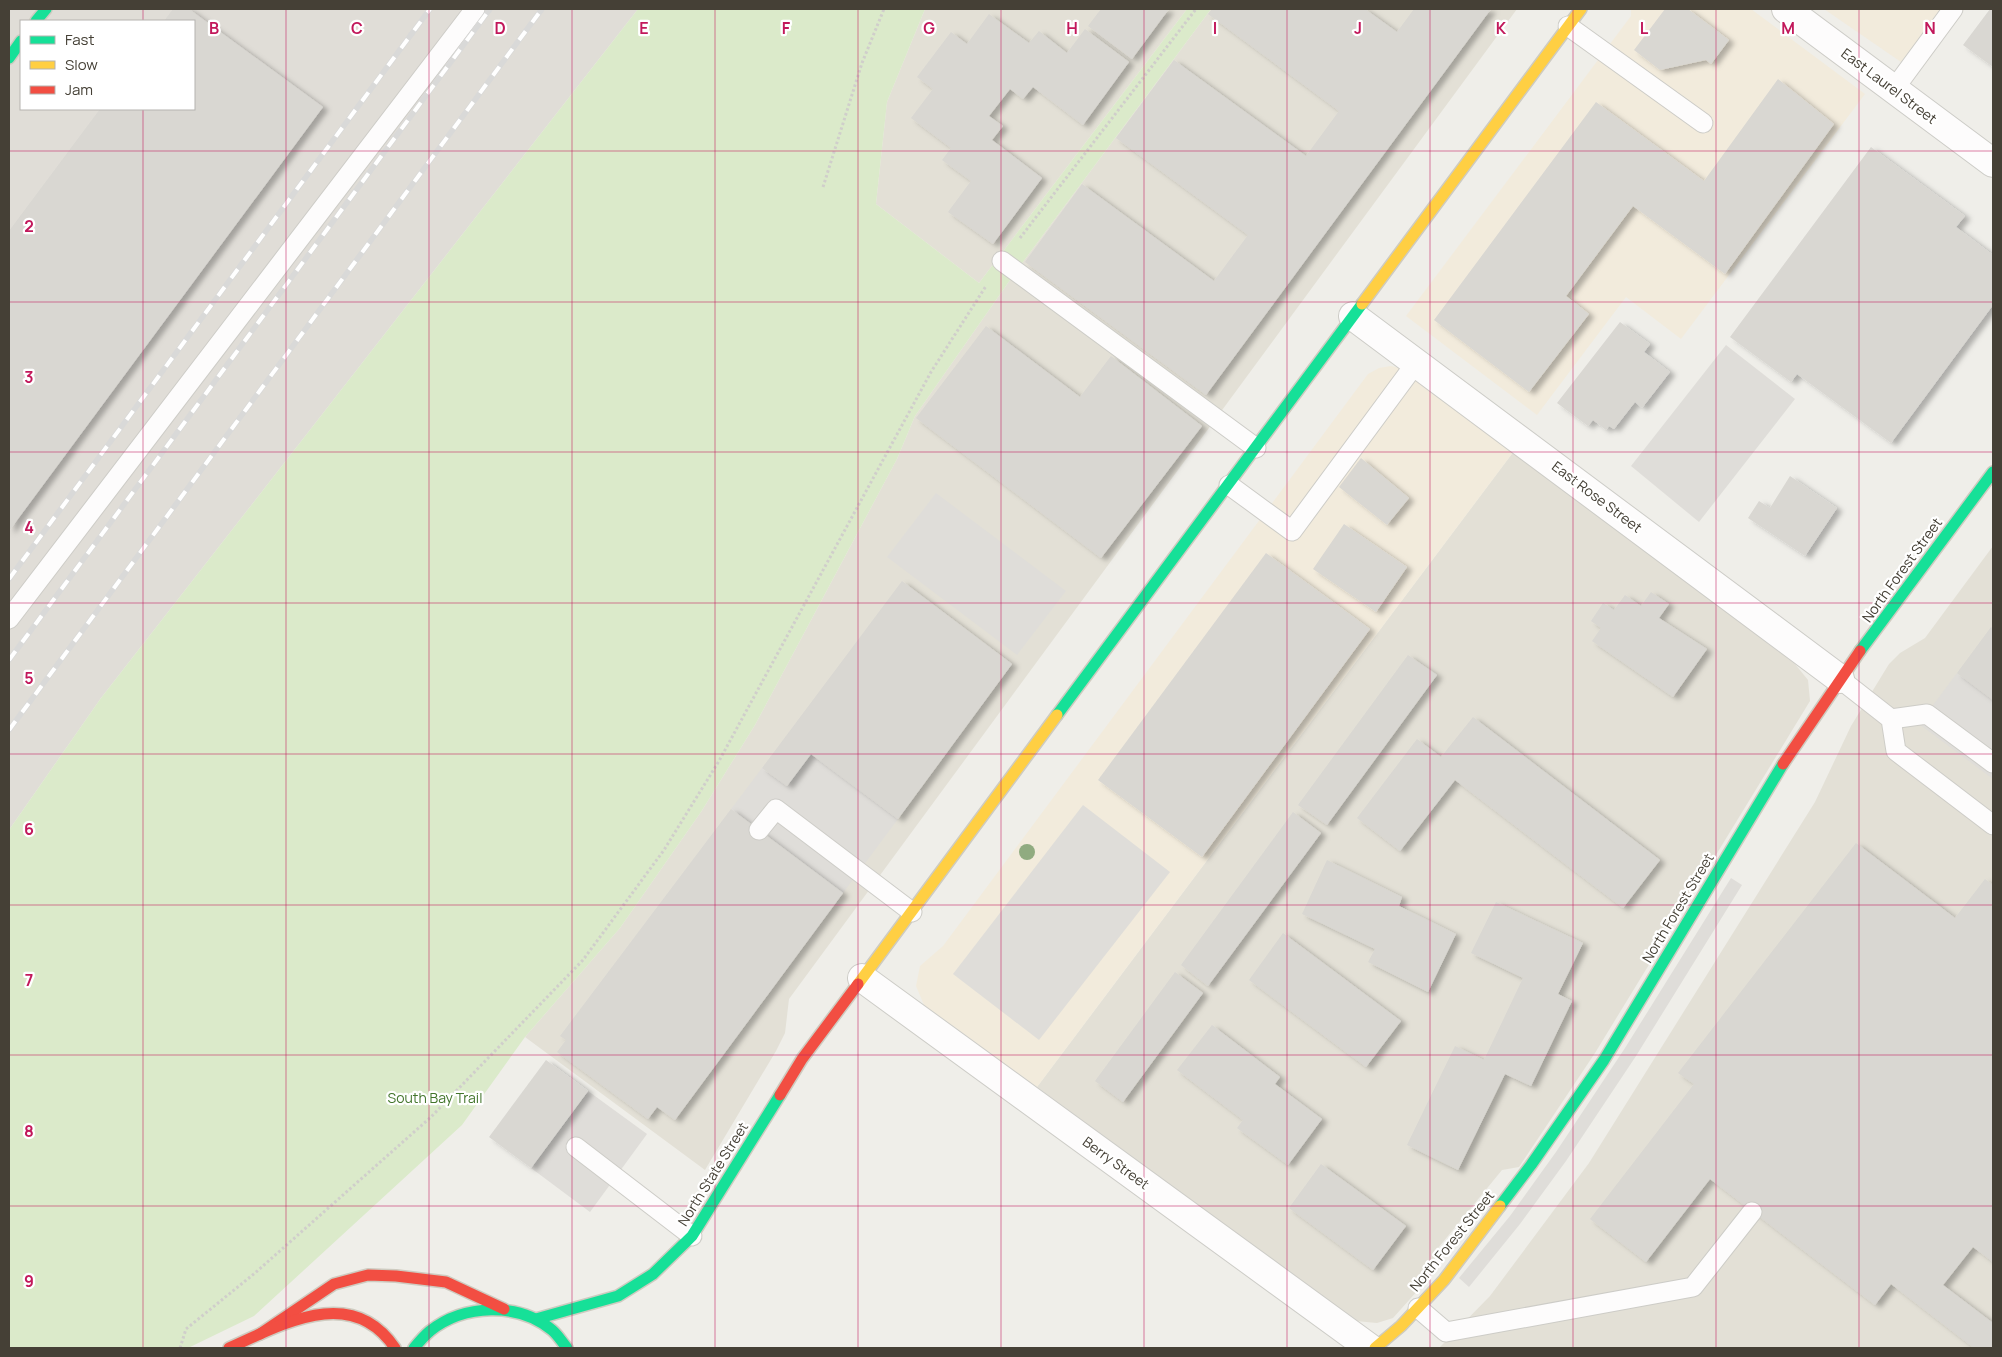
<svg xmlns="http://www.w3.org/2000/svg" width="2002" height="1357" viewBox="0 0 2002 1357" font-family="Manrope,sans-serif">
<style>
.residential{fill:#e3e0d6}
.commercial{fill:#f2ebdc}
.industrial{fill:#e0ddd7;fill-rule:evenodd}
.green{fill:#dbeaca}
.parking{fill:#dfddd9}
.building{fill:#d9d7d2;filter:url(#shadow)}
.lines{fill:none;stroke-linecap:round;stroke-linejoin:round}
.lane-casing{stroke:#cdccc7;stroke-width:21}
.street-casing{stroke:#cdccc7;stroke-width:30}
.fast-casing{stroke:#cecbc0;stroke-width:14}
.slow-casing{stroke:#cecbc0;stroke-width:14}
.jam-casing{stroke:#cecbc0;stroke-width:14}
.path{stroke:#d0cecb;stroke-width:3;stroke-dasharray:2.5 2.5;stroke-linecap:butt}
.lane{stroke:#fdfcfc;stroke-width:19}
.street{stroke:#fdfcfc;stroke-width:28}
.fast{stroke:#16e098;stroke-width:11}
.slow{stroke:#ffcf43;stroke-width:11}
.jam{stroke:#f24e42;stroke-width:11}
.rail-casing{stroke:#d9d9d8;stroke-width:5.5}
.rail{stroke:#fff;stroke-width:4;stroke-dasharray:11;stroke-linecap:butt}
.tree{fill:#90ab80}
.grid{fill:none;stroke:#c2185b;stroke-width:1;stroke-opacity:0.55}
.labels{text-anchor:middle;stroke-width:4.5;stroke-linejoin:round;paint-order:stroke}
.street-label{font-size:14px;fill:#454036;stroke:#fff}
.park-label{font-size:14px;fill:#42752b;stroke:#fff}
.grid-label{font-size:16px;text-anchor:middle;font-weight:bold;fill:#c2185b;stroke:#fff;stroke-width:4.5;stroke-linejoin:round;paint-order:stroke}
</style>
<defs>
<filter id="shadow"><feDropShadow dx="5.5" dy="3" stdDeviation="2.5" flood-color="#0004"/></filter>
</defs>
<rect width="100%" height="100%" fill="#efeee9"/>
<g class="residential">
<path d="M925,9h262l-208,274 -103,-79 11,-102z"/>
<path d="M1211,9h306l-728,990 -4,34 -9,18 -71,119 -180,-133 95,-109 81,-116 54,-87 142,-266 18,-43 102,-146z"/>
<path d="M1514,451l281,213 13,16 2,21 -215,352 -76,114 -17,3 -68,83 2,17 -43,48 -16,5 -21,-2 -319,-234z"/>
<path d="M1993,546v802h-554l51,-52 99,-133 226,-361 36,-76 38,-62 11,-11 25,-15z"/>
</g>
<g class="commercial">
<path d="M1631,9h120l114,85 -184,245 -55,-42 -89,118 -131,-99 225,-300z"/>
<path d="M1824,9h117l-40,53z"/>
<path d="M1391,366l14,3 109,82 -477,636 -113,-82 -8,-19 4,-20 23,-20 425,-572 11,-6z"/>
</g>
<path class="industrial" d="M9,9h629l-537,689 -92,132zM21,21h173v88h-173z"/>
<path class="green" d="M638,9h287l-38,93 -11,102 103,79 208,-274h24l-194,261 -102,146 -18,43 -142,266 -54,87 -81,116 -95,109 -63,88 -208,191 -66,32h-179v-518l92,-132z"/>
<g class="parking">
<path d="M1726,345l69,54 -96,123 -68,-56z"/>
<path d="M936,493l130,98 -49,64 -130,-98z"/>
<path d="M1957,673l36,27v79l-74,-55z"/>
<path d="M811,754l87,65 -55,74 -112,-84 31,-41 25,18z"/>
<path d="M1083,805l87,67 -131,168 -86,-66z"/>
<path d="M1731,878l11,7 -106,171 -70,105 -46,63 -51,63 -10,-9 51,-62 46,-64 69,-104z"/>
<path d="M588,1091l59,43 -57,78 -59,-44z"/>
</g>
<g class="building">
<path d="M173,9h16l134,98 -314,424v-300l91,-122h94v-88h-30z"/>
<path d="M1101,9h68l-37,50 -44,-33z"/>
<path d="M1212,9h153l32,23 17,-23h77l-285,386 -181,-133 57,-78 132,97 34,-46 -132,-97 58,-78 132,96 33,-45 -131,-97z"/>
<path d="M1665,9h23l41,31 -18,24 -5,-4 -46,10 -26,-20z"/>
<path d="M1990,9h3v58l-30,-22z"/>
<path d="M989,14l40,29 10,-12 28,22 18,-24 44,33 -46,63 -50,-38 -10,12 -13,-10 -21,27 14,10 -11,14 50,38 -49,66 -45,-32 23,-31 -29,-21 9,-12 -40,-30 22,-29 -16,-12 34,-45 16,12z"/>
<path d="M1778,79l56,45 -109,150 -92,-68 -67,90 23,18 -60,78 -95,-72 162,-218 108,79z"/>
<path d="M1871,147l94,69 -9,11 37,28v50l-102,138 -94,-69 -6,8 -61,-45z"/>
<path d="M1620,322l30,22 -6,8 26,20 -28,36 -7,-6 -21,27 -5,-3 -3,4 -13,-10 -5,6 -31,-23z"/>
<path d="M986,326l94,71 31,-41 91,70 -101,132 -185,-140z"/>
<path d="M1361,458l48,40 -22,27 -48,-38z"/>
<path d="M1790,476l47,32 -32,48 -57,-38 11,-17 11,7z"/>
<path d="M1344,524l63,43 -31,45 -63,-43z"/>
<path d="M1266,553l104,76 -168,228 -104,-77z"/>
<path d="M902,581l110,83 -114,155 -87,-65 -24,32 -25,-18z"/>
<path d="M1651,592l18,12 -10,14 48,31 -34,48 -81,-56 9,-13 -10,-7 12,-18 11,7 11,-15 16,11z"/>
<path d="M1991,627l2,2v71l-36,-27z"/>
<path d="M1408,655l29,20 -110,150 -29,-20z"/>
<path d="M1473,717l187,143 -37,48 -168,-128 -55,71 -43,-33 60,-79 24,18z"/>
<path d="M731,809l112,84 -168,227 -18,-13 -9,12 -91,-67 9,-12 -6,-4z"/>
<path d="M1293,812l28,21 -113,153 -27,-21z"/>
<path d="M1856,843l99,75 30,-39 8,6v377l-20,-15 -30,38 50,38v25h-19l-83,-64 -16,21 -165,-126 -64,83 -56,-43 104,-135 -16,-11z"/>
<path d="M1327,860l75,37 -3,9 57,28 -28,58 -60,-30 7,-13 -73,-35z"/>
<path d="M1496,902l87,41 -25,51 14,7 -41,85 -26,-12 -47,96 -51,-25 48,-99 29,14 39,-82 -52,-25z"/>
<path d="M1283,933l118,88 -35,46 -117,-87z"/>
<path d="M1175,972l28,21 -80,109 -28,-21z"/>
<path d="M1212,1025l68,52 -5,7 47,35 -34,46 -51,-37 6,-8 -66,-50z"/>
<path d="M546,1060l42,31 -57,77 -42,-31z"/>
<path d="M1321,1164l85,62 -33,44 -84,-62z"/>
</g>
<g class="lines">
<defs>
<g id="lane">
<path d="M1568,26l135,97"/>
<path d="M1894,89l59,-80"/>
<path d="M1002,261l254,187"/>
<path d="M1229,485l63,46 124,-168"/>
<path d="M9,619l466,-610"/>
<path d="M1840,679l51,40 5,32 97,74"/>
<path d="M1891,719l36,-5 66,49"/>
<path d="M759,830l17,-21 136,103"/>
<path d="M576,1147l116,89"/>
<path d="M1418,1308l28,24 247,-45 59,-75"/>
</g>
<g id="street">
<path d="M1786,9l207,154"/>
<path d="M1353,316l487,363"/>
<path d="M862,978l508,370"/>
</g>
<g id="fast">
<path d="M36,21l10,-12"/>
<path d="M9,58l12,-17"/>
<path d="M1860,651l133,-179"/>
<path d="M1057,715l305,-411"/>
<path d="M1500,1206l31,-41 73,-105 179,-296"/>
<path d="M536,1319l82,-23 35,-22 39,-38 88,-141"/>
<path d="M414,1348c5,-6 10,-12 16,-17 34,-27 88,-29 122,-1 6,5 10,12 15,18"/>
</g>
<g id="slow">
<path d="M1362,304l219,-295"/>
<path d="M858,984l199,-269"/>
<path d="M1375,1348l26,-22 43,-46 56,-74"/>
</g>
<g id="jam">
<path d="M1783,764l77,-113"/>
<path d="M780,1095l22,-36 56,-75"/>
<path d="M260,1334l74,-50 34,-9 28,1 50,6 58,27"/>
<path d="M229,1348c54,-24 123,-64 166,0"/>
</g>
</defs>
<use href="#lane" class="lane-casing"/>
<use href="#street" class="street-casing"/>
<use href="#fast" class="fast-casing"/>
<use href="#slow" class="slow-casing"/>
<use href="#jam" class="jam-casing"/>
<g class="path">
<path d="M823,187l39,-124 22,-54"/>
<path d="M1020,238l176,-229"/>
<path d="M180,1348l6,-19 69,-56 176,-156 152,-157 81,-110 55,-89 212,-389 55,-86"/>
</g>
<use href="#lane" class="lane"/>
<use href="#street" class="street"/>
<use href="#fast" class="fast"/>
<use href="#slow" class="slow"/>
<use href="#jam" class="jam"/>
<defs>
<g id="rail">
<path d="M9,579l421,-570"/>
<path d="M9,660l481,-651"/>
<path d="M9,730l533,-721"/>
</g>
</defs>
<use href="#rail" class="rail-casing"/>
<use href="#rail" class="rail"/>
</g>
<circle class="tree" cx="1027" cy="852" r="8"/>
<path class="grid" d="M143,9v12M286,9v1339M429,9v1339M572,9v1339M715,9v1339M858,9v1339M1001,9v1339M1144,9v1339M1287,9v1339M1430,9v1339M1573,9v1339M1716,9v1339M1859,9v1339M143,109v1239M9,151h1984M9,302h1984M9,452h1984M9,603h1984M9,754h1984M9,905h1984M9,1055h1984M9,1206h1984"/>
<g class="labels">
<g class="street-label">
<text transform="translate(1889 86) rotate(37)" y="5">East Laurel Street</text>
<text transform="translate(1597 497) rotate(37)" y="5">East Rose Street</text>
<text transform="translate(1902 570) rotate(-54)" y="5">North Forest Street</text>
<text transform="translate(1678 908) rotate(-59)" y="5">North Forest Street</text>
<text transform="translate(1116 1163) rotate(36)" y="5">Berry Street</text>
<text transform="translate(713 1174) rotate(-58)" y="5">North State Street</text>
<text transform="translate(1452 1241) rotate(-51)" y="5">North Forest Street</text>
</g>
<g class="park-label">
<text x="435" y="1103">South Bay Trail</text>
</g>
</g>
<g class="grid-label">
<text x="214" y="34">B</text>
<text x="357" y="34">C</text>
<text x="500" y="34">D</text>
<text x="644" y="34">E</text>
<text x="786" y="34">F</text>
<text x="929" y="34">G</text>
<text x="1072" y="34">H</text>
<text x="1215" y="34">I</text>
<text x="1358" y="34">J</text>
<text x="1501" y="34">K</text>
<text x="1644" y="34">L</text>
<text x="1788" y="34">M</text>
<text x="1930" y="34">N</text>
<text x="29" y="232">2</text>
<text x="29" y="383">3</text>
<text x="29" y="533">4</text>
<text x="29" y="684">5</text>
<text x="29" y="835">6</text>
<text x="29" y="986">7</text>
<text x="29" y="1137">8</text>
<text x="29" y="1287">9</text>
</g>
<rect width="2002" height="1357" fill="none" stroke="#454036" stroke-width="20"/>
<rect x="20" y="20" width="175" height="90" fill="#ffffff" stroke="#b5b3af"/>
<rect x="30" y="36" width="25" height="8" fill="#16e098" stroke="#b5b3af"/>
<text x="65" y="45" font-size="15" fill="#454036">Fast</text>
<rect x="30" y="61" width="25" height="8" fill="#ffcf43" stroke="#b5b3af"/>
<text x="65" y="70" font-size="15" fill="#454036">Slow</text>
<rect x="30" y="86" width="25" height="8" fill="#f24e42" stroke="#b5b3af"/>
<text x="65" y="95" font-size="15" fill="#454036">Jam</text>
</svg>
